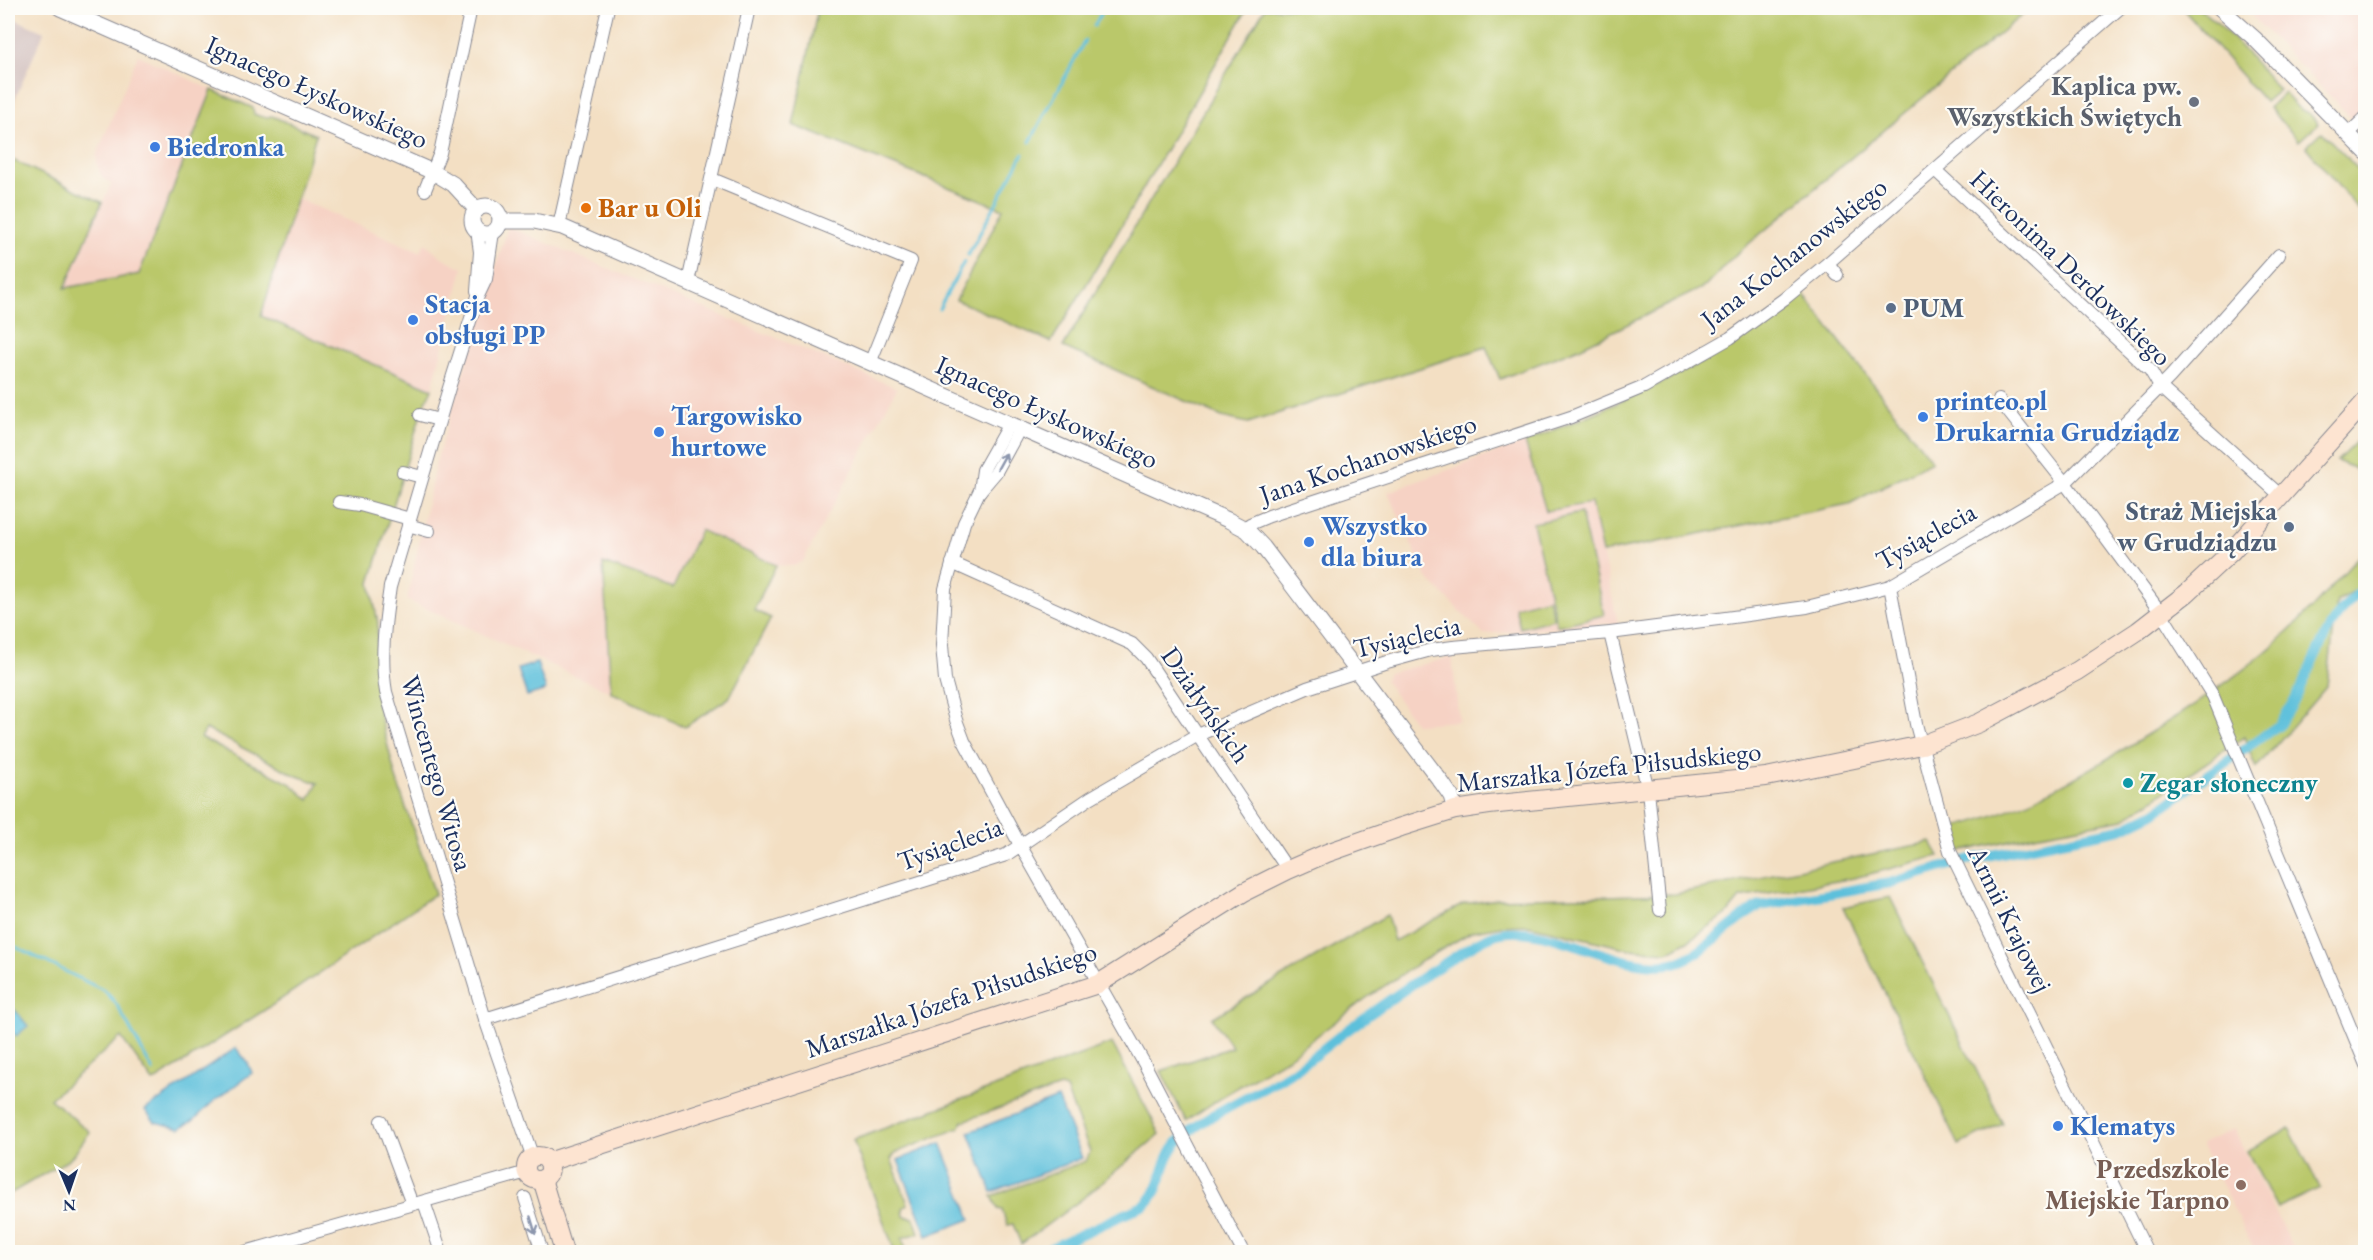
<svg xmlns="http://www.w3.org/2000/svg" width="2373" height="1260" viewBox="0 0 2373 1260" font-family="'EB Garamond',serif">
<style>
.built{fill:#f6d2c4}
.industrial{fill:#d1bfbe}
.green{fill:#bac86b;stroke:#6a7c64;stroke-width:1.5;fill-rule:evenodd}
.water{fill:#5dc0db;stroke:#3c789c;stroke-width:1.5}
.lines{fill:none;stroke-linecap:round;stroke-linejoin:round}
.stream{stroke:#5dc0db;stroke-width:3}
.canal{stroke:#5dc0db;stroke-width:10}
.minor-casing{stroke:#878790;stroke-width:14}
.tertiary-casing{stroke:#878790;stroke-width:17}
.secondary-casing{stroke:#878790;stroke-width:20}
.minor{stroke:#fff;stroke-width:12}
.tertiary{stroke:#fff;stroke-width:15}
.secondary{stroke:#fde4d1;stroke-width:18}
.oneway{stroke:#8d97ae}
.worship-dot{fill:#6b7280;stroke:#fdfcf7;stroke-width:2}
.shop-dot{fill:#3f7fe0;stroke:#fdfcf7;stroke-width:2}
.food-dot{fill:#e8710a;stroke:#fdfcf7;stroke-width:2}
.service-dot{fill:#5c6f8a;stroke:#fdfcf7;stroke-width:2}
.culture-dot{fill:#0f9aa8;stroke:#fdfcf7;stroke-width:2}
.education-dot{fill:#8d6e63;stroke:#fdfcf7;stroke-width:2}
.labels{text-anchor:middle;stroke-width:4.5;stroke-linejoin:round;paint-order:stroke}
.worship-label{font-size:27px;font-weight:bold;fill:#5b616d;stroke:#fdfcf7;text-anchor:end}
.street-label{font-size:27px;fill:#1b2f5e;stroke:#fdfcf7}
.shop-label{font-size:27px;font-weight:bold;fill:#366cbe;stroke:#fdfcf7;text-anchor:start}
.food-label{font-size:27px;font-weight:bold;fill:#c56008;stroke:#fdfcf7;text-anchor:start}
.service-label{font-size:27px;font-weight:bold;fill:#4e5e75;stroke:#fdfcf7;text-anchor:start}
.culture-label{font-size:27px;font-weight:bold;fill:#0d838f;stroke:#fdfcf7;text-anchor:start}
.education-label{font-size:27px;font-weight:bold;fill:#785e54;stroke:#fdfcf7;text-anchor:end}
</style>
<rect width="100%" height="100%" fill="#fdfcf7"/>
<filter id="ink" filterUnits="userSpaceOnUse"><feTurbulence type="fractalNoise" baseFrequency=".0167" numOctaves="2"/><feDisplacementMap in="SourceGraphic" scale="12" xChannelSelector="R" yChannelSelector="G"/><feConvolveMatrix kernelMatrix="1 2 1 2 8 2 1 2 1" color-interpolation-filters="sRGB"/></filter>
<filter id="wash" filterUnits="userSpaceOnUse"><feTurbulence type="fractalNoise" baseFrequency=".008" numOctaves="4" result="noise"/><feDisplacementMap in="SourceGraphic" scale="24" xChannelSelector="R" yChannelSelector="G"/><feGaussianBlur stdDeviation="1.35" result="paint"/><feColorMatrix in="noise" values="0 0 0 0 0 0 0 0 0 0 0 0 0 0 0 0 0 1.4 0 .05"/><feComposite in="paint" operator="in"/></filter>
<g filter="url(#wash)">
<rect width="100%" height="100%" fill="#f3dfc3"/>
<g class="built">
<path d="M2244,8h121v98l-13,13z"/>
<path d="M138,55l74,35 -73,184 -74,15 46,-105 -9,-7 -5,-12v-11z"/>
<path d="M296,198l124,54 5,-9 18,15 20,10 -31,121 -171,-73z"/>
<path d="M508,227l389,161 -94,173 -9,5 -18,-1 -20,-9 -83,33 -70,-25 8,128 -204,-92 29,-138z"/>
<path d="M1525,442l21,69 45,-8 27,120 -135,11 -56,-56 -39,-86z"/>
<path d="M1452,657l7,64 -43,3 -31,-43 4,-8z"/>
<path d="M2234,1129l9,20 52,103h-40l-54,-108z"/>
</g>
<path class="industrial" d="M8,16l36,16 -36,83z"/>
<g class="green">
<path d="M818,8h430l-140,241 -57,93 -95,-42 47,-91 -210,-84z"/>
<path d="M1265,8h765l-297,249 -27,29 -127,62 -79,31 -14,-32 -238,76 -26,-6 -159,-70z"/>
<path d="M2182,8c4,0 10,-2 14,0 18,5 68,65 83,82l-14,12z"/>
<path d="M212,90l41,18 1,6c7,3 11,4 18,2l44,19 -55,181 171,73 -10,21 -52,173 8,40 -3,50 2,31 19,74 39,116 -164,112 -118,76 -32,-45 -71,62 40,33 -20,27 -62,36v-1037l94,44 -37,86 74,-14zM206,729l91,47 21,7 -9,17 -18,-16 -90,-46z"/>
<path d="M2284,93l15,16 11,5 8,10 -19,17 -30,-33z"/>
<path d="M2322,132l43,44v42l-59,-71z"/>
<path d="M1801,291l131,170 -83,43 -247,49 -11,-50 -45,8 -21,-69c59,-24 119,-49 175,-79 37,-19 69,-46 101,-72z"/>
<path d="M2365,433v40l-28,-12z"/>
<path d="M1581,513l23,102 -47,11 -24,-103z"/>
<path d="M700,530l76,35 -22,45 17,8 -42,80 -44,29 -74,-35 -8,-129 70,25z"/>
<path d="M2365,549v36l-28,16 -10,85 -71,82 -12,-31 -120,82 -85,15 -81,18 -6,-24c72,-18 134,-55 196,-94 49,-30 102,-65 143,-105 26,-25 50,-53 74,-80z"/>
<path d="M1548,598l6,21 -34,9 -5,-21z"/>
<path d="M1931,842l8,14 -85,22 -114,20 -13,16 -39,27 -21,11 -38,-3 -101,-24 -27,1 -28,5 -51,30 -57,38 -77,59 -60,35 -42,28 -25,-50 71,-24 -20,-29 175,-103 7,26 70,-37 34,-5 177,-5z"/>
<path d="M1890,897l113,227 -44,21 -116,-238z"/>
<path d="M1112,1043l48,91 -78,65 -61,45 -8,-20 -6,1 -5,-15 -4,-1 -6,-13 94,-35 4,-9 -24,-63 -6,-2 -97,34 -4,7 -64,25 -4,6 17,45 -5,4 1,8 10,2 5,15 -17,5 5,14h-12l-42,-112z"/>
<path d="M2289,1128l31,60 -43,20 -30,-57z"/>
</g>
<g class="water">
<path d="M537,663l9,27 -19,6 -9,-27z"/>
<path d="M14,1009l14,17 -12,10 -8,-10v-10z"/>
<path d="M236,1048l12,15 4,10 -38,28 -21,20 -13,7 -25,-6 -10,-12z"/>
<path d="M1058,1098l24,60 -90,34 -23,-60z"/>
<path d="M941,1143l30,76 -44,17 -29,-76z"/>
</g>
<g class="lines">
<g class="stream">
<path d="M1094,26l10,-18"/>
<path d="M1030,142l55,-102"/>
<path d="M968,255l55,-101"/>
<path d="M939,309l25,-47"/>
<path d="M8,943l97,48 12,14 36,66"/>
</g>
<path class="canal" d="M1042,1252l103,-47c19,-17 16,-45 33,-63 31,-31 80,-48 116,-71 16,-11 31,-24 47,-36 34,-25 68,-50 104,-72 16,-10 33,-23 52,-29 49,-14 124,41 177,29 28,-6 58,-43 86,-57l130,-23 77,-23 154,-31 33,-16 125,-88c32,-41 42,-110 87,-137"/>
</g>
</g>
<g filter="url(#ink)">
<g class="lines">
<defs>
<g id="minor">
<path d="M2348,134l18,-17"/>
<path d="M1935,170l215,200 10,17 121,109"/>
<path d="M712,179l199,82 -41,102"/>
<path d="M425,190l15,-37 31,-145"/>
<path d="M559,226l49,-218"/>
<path d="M477,230l3,22 -3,39"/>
<path d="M493,232l-7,47 -8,17 -29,92 -59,199c-5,34 -10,71 -4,105l99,327 48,139"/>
<path d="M1828,263l9,12"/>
<path d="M688,282l61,-274"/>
<path d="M1999,400l66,83 96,130 52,83 153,369"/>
<path d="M420,415l19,5"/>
<path d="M1020,428l-24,44 -17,20 -15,31 -19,66 -3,56 3,35 11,40 8,21 56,104 124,218 99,189"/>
<path d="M403,472l19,5"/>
<path d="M980,491l3,-21 26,-46"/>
<path d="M339,502l21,3 50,14"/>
<path d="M408,525l21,6"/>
<path d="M1247,530l3,-6 19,-8 302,-99 73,-30 86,-49 54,-39 44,-36 292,-255"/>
<path d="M952,563l180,81 14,14 142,212"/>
<path d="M1890,586l26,138 34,127 197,401"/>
<path d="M1610,633l38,157 12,120"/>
<path d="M485,1019l521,-164 84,-57 108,-63 109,-47 80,-26 44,-12 22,-3 157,-14 108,-14 89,-12 83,-21 175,-103 105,-106 109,-122"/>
<path d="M381,1121l31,83"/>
<path d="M525,1198l17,54"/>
<path d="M424,1202l17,50"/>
<path d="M245,1252l282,-80"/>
</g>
<g id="tertiary">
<path d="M60,8l373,164 20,12 24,26"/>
<path d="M2220,8l34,30 112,114"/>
<circle cx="486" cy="220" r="14"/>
<path d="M500,221h34l28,6 666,293 19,10 16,17 179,236 9,13 4,14"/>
</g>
<g id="secondary">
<circle cx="538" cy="1168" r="12"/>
<path d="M548,1162l550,-178 146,-92 44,-22 39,-17 74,-26 54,-17 34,-5 277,-28 156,-32 57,-22 98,-52 61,-40 49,-38 44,-41 135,-151"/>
<path d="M542,1179l22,73"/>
</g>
</defs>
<use href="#minor" class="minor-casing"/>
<use href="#tertiary" class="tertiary-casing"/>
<use href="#secondary" class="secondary-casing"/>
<use href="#minor" class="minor"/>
<use href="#tertiary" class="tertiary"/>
<use href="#secondary" class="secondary"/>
</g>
<defs><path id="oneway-shaft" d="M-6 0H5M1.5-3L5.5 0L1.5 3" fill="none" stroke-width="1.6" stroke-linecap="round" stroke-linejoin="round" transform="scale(1.5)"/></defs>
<g class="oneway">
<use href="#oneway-shaft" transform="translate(1002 461) rotate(-61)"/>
<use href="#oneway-shaft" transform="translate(533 1225) rotate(73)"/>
</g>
</g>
<circle class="worship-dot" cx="2194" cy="102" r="6"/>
<g class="shop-dot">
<circle cx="155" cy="147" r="6"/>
<circle cx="413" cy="320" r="6"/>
<circle cx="1923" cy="417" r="6"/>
<circle cx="659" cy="432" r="6"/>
<circle cx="1309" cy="542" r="6"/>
<circle cx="2058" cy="1126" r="6"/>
</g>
<circle class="food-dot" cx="586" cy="208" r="6"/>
<g class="service-dot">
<circle cx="1891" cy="308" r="6"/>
<circle cx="2289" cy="527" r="6"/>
</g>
<circle class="culture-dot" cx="2128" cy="783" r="6"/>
<circle class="education-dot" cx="2241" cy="1185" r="6"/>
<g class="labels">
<g class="worship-label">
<text x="2182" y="95">Kaplica pw.<tspan x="2182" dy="31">Wszystkich Świętych</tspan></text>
</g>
<g class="street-label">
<text transform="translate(317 92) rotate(24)" y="9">Ignacego Łyskowskiego</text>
<text transform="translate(1794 253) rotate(-38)" y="9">Jana Kochanowskiego</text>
<text transform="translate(2071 268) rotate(44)" y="9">Hieronima Derdowskiego</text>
<text transform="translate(1047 412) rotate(24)" y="9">Ignacego Łyskowskiego</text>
<text transform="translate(1368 459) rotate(-19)" y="9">Jana Kochanowskiego</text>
<text transform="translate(1926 536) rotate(-29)" y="9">Tysiąclecia</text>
<text transform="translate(1407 637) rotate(-13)" y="9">Tysiąclecia</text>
<text transform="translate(1206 705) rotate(55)" y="9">Działyńskich</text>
<text transform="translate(1609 767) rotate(-6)" y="9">Marszałka Józefa Piłsudskiego</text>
<text transform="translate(437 773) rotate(74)" y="9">Wincentego Witosa</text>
<text transform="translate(950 844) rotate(-20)" y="9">Tysiąclecia</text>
<text transform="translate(2010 919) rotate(64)" y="9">Armii Krajowej</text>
<text transform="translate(951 1000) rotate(-19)" y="9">Marszałka Józefa Piłsudskiego</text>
</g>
<g class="shop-label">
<text x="167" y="156">Biedronka</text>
<text x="425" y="313">Stacja<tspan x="425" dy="31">obsługi PP</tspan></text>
<text x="1935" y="410">printeo.pl<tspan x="1935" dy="31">Drukarnia Grudziądz</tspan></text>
<text x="671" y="425">Targowisko<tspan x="671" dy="31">hurtowe</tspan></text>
<text x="1321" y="535">Wszystko<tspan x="1321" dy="31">dla biura</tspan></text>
<text x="2070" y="1135">Klematys</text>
</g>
<g class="food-label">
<text x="598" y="217">Bar u Oli</text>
</g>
<g class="service-label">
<text x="1903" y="317">PUM</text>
<text x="2277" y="520" text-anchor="end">Straż Miejska<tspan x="2277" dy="31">w Grudziądzu</tspan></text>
</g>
<g class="culture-label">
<text x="2140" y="792">Zegar słoneczny</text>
</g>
<g class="education-label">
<text x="2229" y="1178">Przedszkole<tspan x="2229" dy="31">Miejskie Tarpno</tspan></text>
</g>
</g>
<rect width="2373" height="1260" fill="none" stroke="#fdfcf7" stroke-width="30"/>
<g transform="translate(69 1191) rotate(178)" stroke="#fdfcf7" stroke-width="4.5" paint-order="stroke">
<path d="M0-4.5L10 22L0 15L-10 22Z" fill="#1b2f5e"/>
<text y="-9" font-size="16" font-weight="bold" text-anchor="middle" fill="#1b2f5e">N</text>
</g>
</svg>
